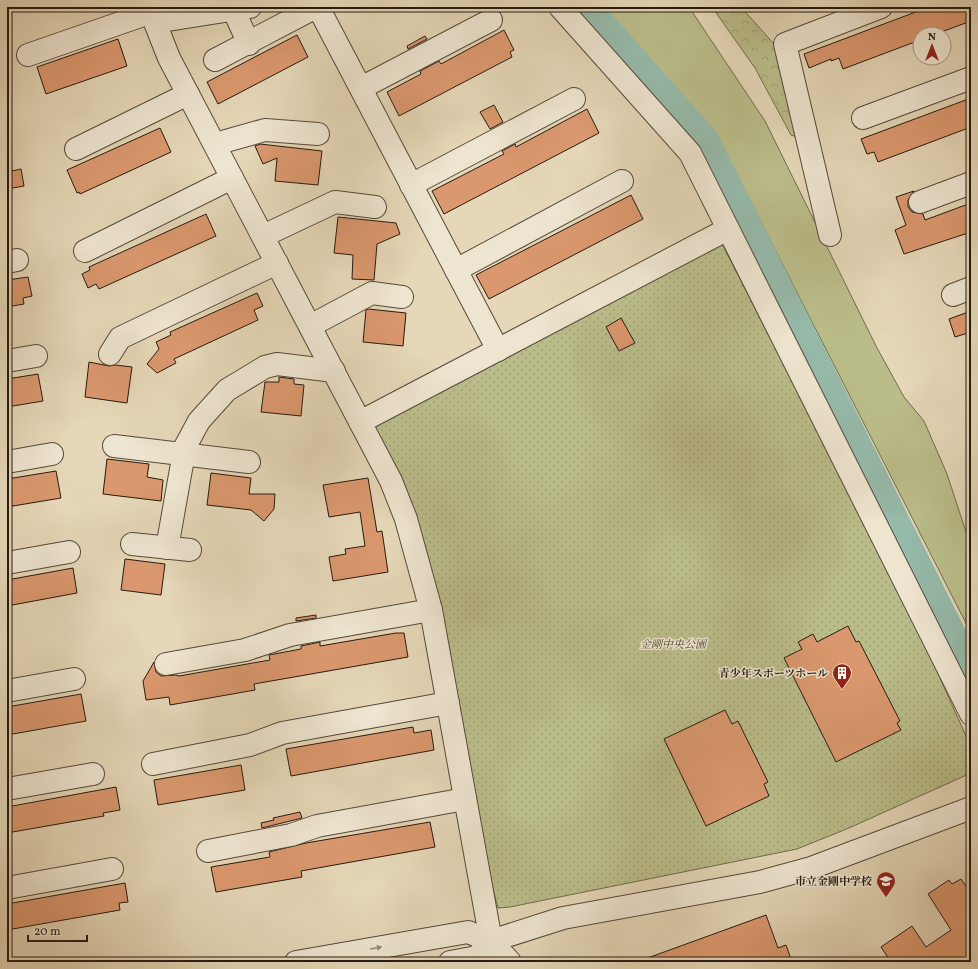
<svg xmlns="http://www.w3.org/2000/svg" width="978" height="969" viewBox="0 0 978 969" font-family="Vollkorn,'Noto Serif JP',serif">
<style>
.grass{fill:#babd8a;stroke:#706c4e}
.forest{fill:url(#forest-crowns);stroke:#706c4e}
.park{fill:url(#park-dots);stroke:#706c4e}
.lines{fill:none;stroke-linecap:round;stroke-linejoin:round}
.river{stroke:#96baaa;stroke-width:35}
.building{fill:#db986e;stroke:#261a13}
.minor-casing{stroke:#56493c;stroke-width:24}
.minor{stroke:#eee5d0;stroke-width:22}
.oneway{fill:#948a7b}
.labels{text-anchor:middle;stroke-width:3;stroke-linejoin:round;paint-order:stroke}
.park-label{font-size:11px;font-style:italic;fill:#524b37;stroke:#eee5d0}
.poi-label{font-size:11px;font-weight:bold;fill:#261a13;stroke:#eee5d0;text-anchor:end}
</style>
<defs>
<pattern id="forest-crowns" width="20" height="18" patternUnits="userSpaceOnUse"><rect width="20" height="18" fill="#babd8a"/><path d="M2 6a3 3 0 1 1 6 0M12 15a3 3 0 1 1 6 0" fill="none" stroke="#a0a276"/></pattern>
<pattern id="park-dots" width="8" height="8" patternUnits="userSpaceOnUse"><rect width="8" height="8" fill="#babd8a"/><path d="M2 2h.1M6 6h.1" fill="none" stroke="#a0a276" stroke-width="1.8" stroke-linecap="round"/></pattern>
</defs>
<rect width="100%" height="100%" fill="#e5d7b7"/>
<filter id="stains"><feTurbulence type="fractalNoise" baseFrequency=".005" numOctaves="4"/><feColorMatrix values="0 0 0 0 .2 0 0 0 0 .09 0 0 0 0 .02 0 0 0 .5 -.17"/></filter>
<radialGradient id="worn" r=".72"><stop offset=".6" stop-color="#630" stop-opacity="0"/><stop offset="1" stop-color="#630" stop-opacity=".3"/></radialGradient>
<path class="grass" d="M601,7h88l76,114 111,225 28,51 20,24 23,53 24,73v86l-254,-497z"/>
<path class="forest" d="M712,7h29l41,46 15,84 -6,-2 -36,-67z"/>
<path class="park" d="M721,242l186,363 64,142v26l-122,55 -52,21 -287,58 -12,1 -126,-484z"/>
<g class="lines">
<path class="river" d="M582,7l120,135 269,538"/>
</g>
<g class="building">
<path d="M929,7h42v14l-35,13h-16v6l-77,29 -4,-11 -8,3v-2l-22,9 -5,-14z"/>
<path d="M504,30l10,20 -4,2 2,5 -113,59 -12,-24 34,-18 -1,-3 19,-10 2,3z"/>
<path d="M297,35l11,22 -90,47 -11,-22z"/>
<path d="M425,36l2,3 -19,10 -1,-3z"/>
<path d="M118,39l9,27 -81,28 -9,-27z"/>
<path d="M971,98v29l-93,35 -4,-10 -7,2 -6,-15z"/>
<path d="M494,105l9,17 -13,7 -10,-17z"/>
<path d="M587,109l12,24 -155,81 -12,-23 72,-37 -2,-3 13,-7 1,3z"/>
<path d="M160,128l11,24 -91,42 -1,-2 -2,1 -10,-23z"/>
<path d="M260,144l62,7 -4,34 -43,-4 2,-23 -14,6 -8,-18z"/>
<path d="M21,169l3,17 -17,3v-17z"/>
<path d="M914,191l-6,9v7l4,5 11,2 2,6 46,-17v29l-67,22 -9,-24 11,-5 -10,-28z"/>
<path d="M631,195l12,24 -154,80 -13,-24z"/>
<path d="M206,214l10,22 -117,53 -3,-5 -8,4 -6,-14 8,-4 -1,-3z"/>
<path d="M338,217l58,6 4,11 -23,10 -3,36 -22,-1 1,-24 -19,-2z"/>
<path d="M28,277l4,19 -9,2 1,6 -17,3v-27z"/>
<path d="M257,293l6,13 -9,4 4,10 -84,39 2,4 -19,10 -10,-9 12,-15 -3,-7 15,-7 -1,-3z"/>
<path d="M368,309l38,4 -3,33 -40,-4 3,-32z"/>
<path d="M971,311v21l-16,5 -6,-18z"/>
<path d="M621,318l14,25 -16,8 -13,-24z"/>
<path d="M89,362l20,4 6,-1 17,2 -5,36 -42,-6z"/>
<path d="M38,374l5,27 -36,6v-28z"/>
<path d="M279,377l15,2v5l10,1 -3,31 -40,-4 4,-30h14z"/>
<path d="M107,459l42,5 -2,13 16,3 -2,21 -58,-7z"/>
<path d="M56,471l5,27 -54,9v-28z"/>
<path d="M211,473l40,5 -2,16h26l-1,15 -10,12 -13,-11 -44,-5z"/>
<path d="M368,478l9,54 5,-1 6,41 -55,9 -4,-24 17,-3 -1,-5 20,-3 -5,-34 -31,5 -6,-32z"/>
<path d="M125,559l40,5 -4,31 -40,-5z"/>
<path d="M73,568l4,25 -70,13v-26z"/>
<path d="M316,615v3l-20,3v-3z"/>
<path d="M848,626l8,16 3,-1 41,80 -3,2 4,7 -65,32 -52,-104 18,-9 -4,-7 15,-8 4,8z"/>
<path d="M396,633h8l4,24 -154,27 1,6 -85,15 -1,-8 -23,3 -3,-19 11,-19 2,10 5,4 15,-1 3,1 91,-16 -1,-5 32,-6v-3l19,-4v4z"/>
<path d="M81,694l5,27 -79,14v-28z"/>
<path d="M725,710l7,14 6,-3 30,61 -4,2 5,12 -63,30 -42,-87z"/>
<path d="M413,727l1,6 17,-3 3,20 -143,26 -5,-27z"/>
<path d="M241,765l4,25 -87,15 -4,-25z"/>
<path d="M116,787l4,23 -17,3 1,3 -97,17v-26z"/>
<path d="M300,812l2,6 -40,10 -1,-5 13,-3 -1,-2z"/>
<path d="M430,822l5,25 -134,24 1,6 -86,15 -5,-25 59,-10 -1,-5 37,-9z"/>
<path d="M961,879l10,14v69h-80l-10,-15 31,-21 14,21 25,-17 -23,-36 21,-14 3,4z"/>
<path d="M125,883l3,19 -9,1 1,7 -113,20v-26z"/>
<path d="M766,915l12,33 8,-3 6,17h-150v-2z"/>
</g>
<g class="lines">
<defs>
<g id="minor">
<path d="M151,7l5,18 13,33 222,423 15,38 25,91 60,331"/>
<path d="M318,7l180,343"/>
<path d="M560,7l130,146 281,561"/>
<path d="M233,9l16,35"/>
<path d="M155,22l95,-15"/>
<path d="M28,55l124,-43"/>
<path d="M215,60l101,-53"/>
<path d="M361,88l130,-68"/>
<path d="M863,118l108,-40"/>
<path d="M215,144l50,-14 53,4"/>
<path d="M76,149l112,-55"/>
<path d="M411,185l163,-86"/>
<path d="M920,202l51,-19"/>
<path d="M830,235l-45,-191 96,-37"/>
<path d="M263,236l72,-34 40,5"/>
<path d="M85,251l147,-73"/>
<path d="M7,262l10,-2"/>
<path d="M456,270l166,-89"/>
<path d="M953,295l18,-7"/>
<path d="M310,326l62,-33 30,4"/>
<path d="M110,354l10,-16 157,-75"/>
<path d="M7,361l29,-5"/>
<path d="M360,422l368,-193"/>
<path d="M114,446l135,16"/>
<path d="M7,462l45,-8"/>
<path d="M132,544l58,6"/>
<path d="M167,548l18,-101 14,-26 28,-31 38,-23 12,-3 57,7"/>
<path d="M7,563l62,-11"/>
<path d="M166,664l79,-14 45,-15 141,-25"/>
<path d="M7,691l67,-12"/>
<path d="M153,764l97,-19 32,-12 166,-30"/>
<path d="M7,789l86,-15"/>
<path d="M208,851l83,-16 26,-9 148,-27"/>
<path d="M7,888l105,-19"/>
<path d="M296,962l172,-30 23,9 19,21"/>
<path d="M450,962l27,-5 14,-16 72,-23 197,-36 51,-14 160,-60"/>
</g>
</defs>
<use href="#minor" class="minor-casing"/>
<use href="#minor" class="minor"/>
</g>
<defs><path id="oneway-solid" d="M-6-.8H1V-3.2L6.5 0L1 3.2V.8H-6Z"/></defs>
<use class="oneway" href="#oneway-solid" transform="translate(376 948) rotate(-10)"/>
<defs>
<symbol id="building-pin" viewBox="-11 -11 22 30"><path d="M0 17L-7.5 6A9.5 9.5 0 1 1 7.5 6Z" fill="#8f2418" stroke="#eee5d0"/><path d="M-4-6H4V6H1V3H-1V6H-4ZM-2.5-4.3h1.7v1.8h-1.7ZM.8-4.3h1.7v1.8H.8ZM-2.5-1h1.7V.8h-1.7ZM.8-1h1.7V.8H.8Z" fill="#fff"/></symbol>
<symbol id="school-pin" viewBox="-11 -11 22 30"><path d="M0 17L-7.5 6A9.5 9.5 0 1 1 7.5 6Z" fill="#8f2418" stroke="#eee5d0"/><path d="M0-5L7-2L0 1L-7-2ZM-4 1L0 2.5L4 1V4Q0 6-4 4Z" fill="#fff"/></symbol>
</defs>
<g fill-rule="evenodd">
<use href="#building-pin" x="831" y="662" width="22" height="30"/>
<use href="#school-pin" x="875" y="870" width="22" height="30"/>
</g>
<g class="labels">
<g class="park-label">
<text x="673" y="648">金剛中央公園</text>
</g>
<g class="poi-label">
<text x="828" y="677">青少年スポーツホール</text>
<text x="872" y="885">市立金剛中学校</text>
</g>
</g>
<rect width="978" height="969" fill="none" stroke="#e5d7b7" stroke-width="24"/>
<rect x="8" y="8" width="962" height="953" fill="none" stroke="#261a13" stroke-width="2"/>
<rect x="12" y="12" width="954" height="945" fill="none" stroke="#261a13"/>
<g transform="translate(932 46)"><circle r="19" fill="#eee5d0" stroke="#9e9484"/>
<path d="M0-3L7 15L0 10L-7 15Z" fill="#8f2418"/>
<text y="-6" font-size="11" font-weight="bold" text-anchor="middle" fill="#261a13">N</text>
</g>
<path d="M28 935v6h59v-6" fill="none" stroke="#261a13" stroke-width="2"/>
<text x="34" y="935" font-size="12" fill="#261a13" stroke="#eee5d0" stroke-width="3" paint-order="stroke">20 m</text>
<rect width="100%" height="100%" filter="url(#stains)"/>
<rect width="100%" height="100%" fill="url(#worn)"/>
</svg>
